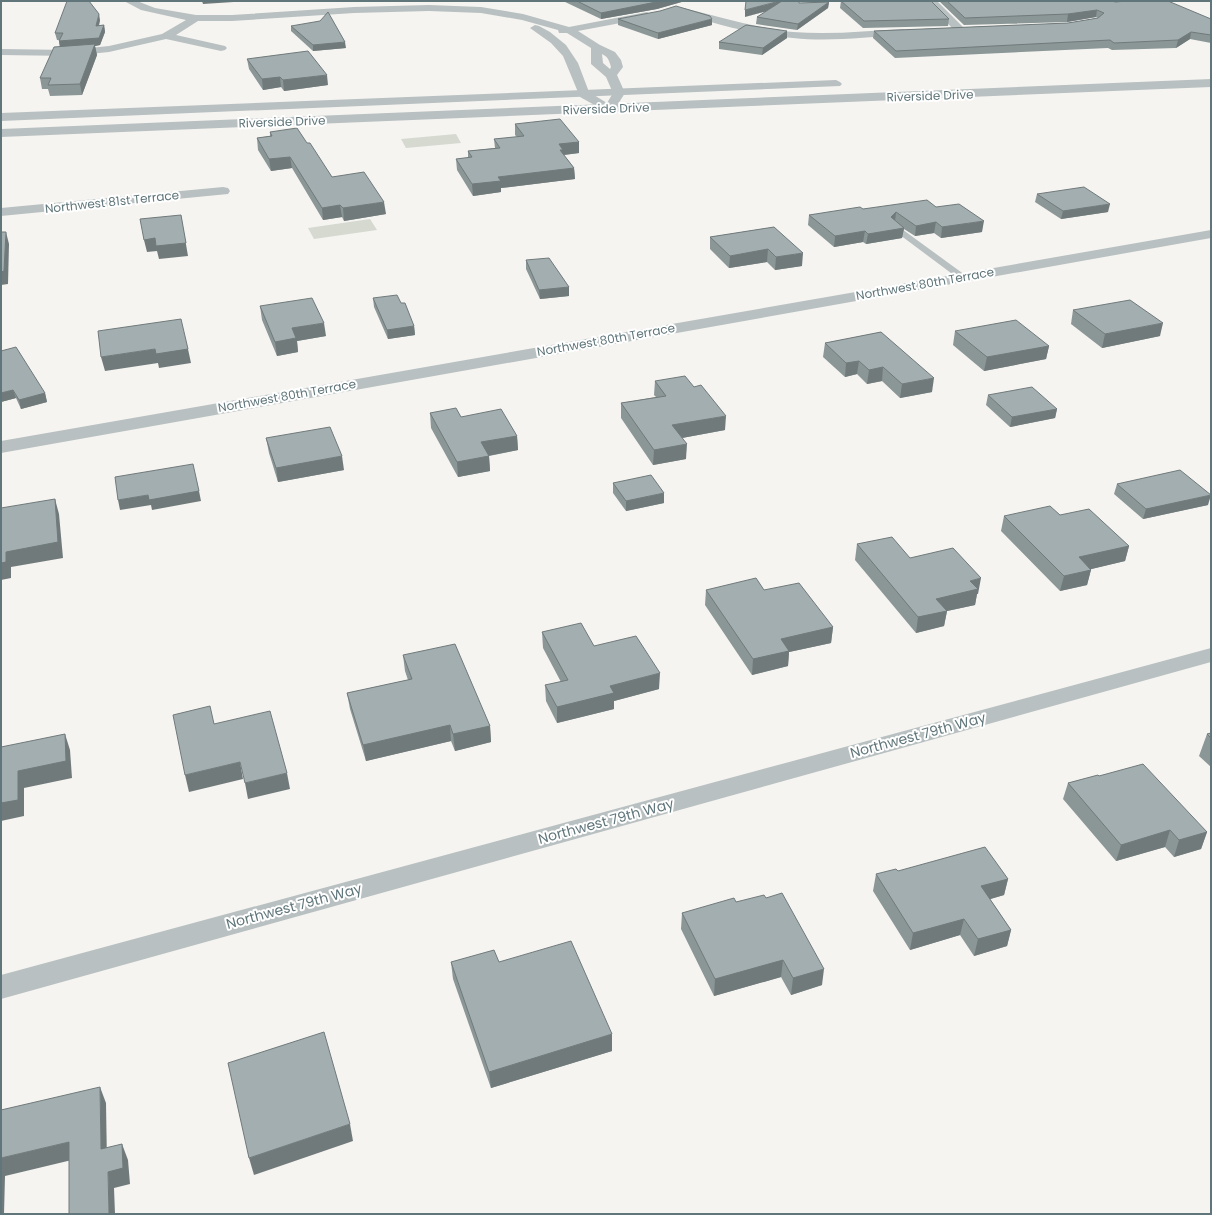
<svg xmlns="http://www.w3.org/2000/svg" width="1212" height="1215" viewBox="0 0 1212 1215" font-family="Poppins,sans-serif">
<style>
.green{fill:#d5d9d0}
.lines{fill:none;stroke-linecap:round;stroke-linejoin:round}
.service{fill:#b9c0c1;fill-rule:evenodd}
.minor{fill:#b9c0c1;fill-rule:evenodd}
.tertiary{fill:#b9c0c1;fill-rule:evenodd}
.wall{fill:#8b9697}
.shaded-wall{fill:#717a7b}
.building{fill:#a2aeb0;stroke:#717a7b}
.labels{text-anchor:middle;stroke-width:4;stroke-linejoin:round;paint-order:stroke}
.far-street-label{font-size:12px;fill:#60767b;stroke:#fff}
.street-label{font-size:14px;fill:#60767b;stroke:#fff}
</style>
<rect width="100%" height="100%" fill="#f5f4f1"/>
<g class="green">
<path d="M456,134l5,9 -55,5 -5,-9z"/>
<path d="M370,219l7,11 -63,9 -6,-11z"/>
</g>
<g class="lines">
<path class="service" d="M895,224l70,51 2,2 -2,2h-6l-67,-50 -1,-2z"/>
<g class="minor">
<path d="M124,1h13l18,7 41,7h36l122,-8 75,-2 52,2 42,7 46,13 78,-15 5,3 -5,3 -69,13 22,14 15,7 6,8 2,7 -6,8 8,18 -12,19 -4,1 -29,-16 -17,-41 -12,-13 -21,-15 5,-3 4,1 11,6 16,13 12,18 11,29 18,11 6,-10 -7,-16 -15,-13v-16l-24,-15h-8l-1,-3 -36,-10 -41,-7 -52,-2 -75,2 -122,8h-34l-22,14 49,11 2,2 -2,2 -4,1 -55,-12 -57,13 -39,4 -69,-1v-6l69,1 39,-4 53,-12 24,-14 -45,-10zM602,54c6,3 7,6 9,13l-1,2 -7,-6z"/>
<path d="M926,1h11l27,27 1,2 -1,2h-8z"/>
<path d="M683,8c37,9 73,20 110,24 37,3 74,-1 110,-3l5,3 -5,3c-36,2 -74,7 -110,3 -39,-3 -76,-14 -114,-25l-1,-2 1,-2z"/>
<path d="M223,187l5,1 2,3 -2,3 -227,22v-8z"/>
<path d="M1211,230v8l-1210,215v-12z"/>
<path d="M1211,648v14l-1210,337v-24z"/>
</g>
<g class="tertiary">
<path d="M1211,79v8l-1210,50v-8z"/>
<path d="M836,80l4,2 2,2 -2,2 -839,35v-8z"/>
</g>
</g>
<g class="wall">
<path d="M563,1h122l-28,8 -56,10z"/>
<path d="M799,1v2l30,-1 -1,6 -31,22 -41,-6 1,-7 10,-6 -22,6z"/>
<path d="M841,1l108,18 -1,7 -85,2 -23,-20z"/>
<path d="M939,1h174l2,1 96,17v24l-21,-4 -14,9 -64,2 -4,-2 -213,10 -22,-20 1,-7 194,-8 30,-5 -2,-1 -29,5 -103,3z"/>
<path d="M618,19l94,6 -54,14 -40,-14z"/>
<path d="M100,20l-1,6 5,-1 1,7 -5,13 -5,1 2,9 -15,40 -32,1 -2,-7h-6l-2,-11 20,-31 -1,-7h-2l-2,-7z"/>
<path d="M291,26l55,22 -33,3 -22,-20z"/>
<path d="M787,31v7l-25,17 -43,-6v-7z"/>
<path d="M247,59l81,26 -44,6 -3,-4 -18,3 -14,-21z"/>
<path d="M515,124l64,18v11l-15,2 10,13 1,11 -74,9v4l-28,4 -16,-26 -1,-11 12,-1v-7l27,-3 -1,-9 23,-2 -2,-2z"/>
<path d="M270,132l37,11 25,34 54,37 -42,7 -2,-4 -19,3 -31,-52 -21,3 -13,-21 -1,-12 13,-2z"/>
<path d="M1037,194l71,18 -47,7 -26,-17z"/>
<path d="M936,207l46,25 -41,6 -7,-5 -19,3 -11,-7 -2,9 -36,6 -3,-2 -29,5 -26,-22 1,-10 54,-6z"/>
<path d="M774,227l28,39 -27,4 -8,-8 -38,6 -19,-19v-12z"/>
<path d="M526,260l43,27v9l-29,3 -14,-30z"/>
<path d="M373,298l28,5 13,23 1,9 -27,4 -14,-32z"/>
<path d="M260,306l66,30 -29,5 1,11 -21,4 -15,-36z"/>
<path d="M1073,310l87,26 -58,12 -31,-24z"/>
<path d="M955,331l94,15 -3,13 -62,12 -31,-26z"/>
<path d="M881,332l51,60 -32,6 -18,-17 -15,3 -10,-10 -12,3 -22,-20 2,-14z"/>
<path d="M1,351l44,42 2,9 -26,7 -5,-11 -15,4z"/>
<path d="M655,381l70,49 -43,8 4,21 -33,6 -32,-47v-15l35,-6 -2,-2z"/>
<path d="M988,395l69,14 -2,9 -45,9 -24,-22z"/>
<path d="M430,413l31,4 56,19 1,14 -29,6 1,15 -32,6 -27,-49z"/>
<path d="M266,438l78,32 -66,12 -9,-29z"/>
<path d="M613,483l51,20 -38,8 -13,-18z"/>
<path d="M1117,484l91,21 -65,14 -29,-25z"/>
<path d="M1060,515l69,31 -4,15 -34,8 -4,16 -27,6 -59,-60 3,-15z"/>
<path d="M857,544l53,14 68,36h-1l-2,11 -28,6 -3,15 -28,7 -61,-73z"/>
<path d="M706,590h58l69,37 -2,16 -42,9 -1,14 -36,9 -47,-70z"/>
<path d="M542,632l52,14 65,43 -45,12v8l-57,14 -11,-22 -1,-16 16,-3 -18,-34z"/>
<path d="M403,655l87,71 1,16 -36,9 -4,-10 -85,20 -16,-52 -3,-16 61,-13 -3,-9z"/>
<path d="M1211,733v34l-12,-11 8,-22z"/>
<path d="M1099,776l108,56 -6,17 -27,8 -9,-10 -49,14 -53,-62 5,-16z"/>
<path d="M898,871l110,8 -4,16 -14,4 21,31 -4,16 -33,10 -14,-21 -50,15 -37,-59 3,-17z"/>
<path d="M766,898l56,87 -31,10 -10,-18 -67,19 -33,-67 1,-16 54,-11z"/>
<path d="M451,962h48l113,89 -121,37 -38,-109z"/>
</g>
<g class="shaded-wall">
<path d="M202,1h47l-46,3z"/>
<path d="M661,1h24l-28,8 -56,10v-6z"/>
<path d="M780,1h3l-1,6 -37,10v-7z"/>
<path d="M829,2l-1,6 -31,22 1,-6z"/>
<path d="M1097,10l-1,7 -29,5 1,-8z"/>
<path d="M99,14l1,6 -3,12 -1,-6z"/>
<path d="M712,19v6l-54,14v-6z"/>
<path d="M104,25l1,7 -5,13 -5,1 2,9 -15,40 -2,-11 -20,-36 -1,-7z"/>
<path d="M787,31v7l-25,17 1,-7z"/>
<path d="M1191,32l-1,7 -14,9 2,-8z"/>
<path d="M345,42l1,6 -33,3v-6z"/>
<path d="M327,75l1,10 -44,6 -1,-11z"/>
<path d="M280,77l1,10 -18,3 -1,-11z"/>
<path d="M579,142v11l-16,2v6l-4,-17z"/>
<path d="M290,157l2,11 -21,3 -2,-12z"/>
<path d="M574,168l1,11 -74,9v4l-28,4 -1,-12 26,-7z"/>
<path d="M384,202l2,12 -42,7 -1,-13z"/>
<path d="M1110,204l-2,8 -47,7 2,-8z"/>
<path d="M340,205l2,12 -19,3 -1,-12z"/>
<path d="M896,212l-1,10 -4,-5z"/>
<path d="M181,215l7,41 -29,3 -2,-8 -10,1 -3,-12z"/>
<path d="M984,221l-2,11 -41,6 1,-11z"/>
<path d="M936,222l-2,11 -19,3 1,-10z"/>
<path d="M904,228l-2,10 -36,6 2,-10z"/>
<path d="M865,231l-2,11 -29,5 1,-11z"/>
<path d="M6,232l3,12 -1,40 -7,1v-13z"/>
<path d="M768,249l-1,13 -38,6 1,-12z"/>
<path d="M803,253l-1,13 -27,4 1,-13z"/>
<path d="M569,287v9l-29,3 -1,-9z"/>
<path d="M324,323l2,13 -29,5 1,11 -21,4 -2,-14 17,-14z"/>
<path d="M1163,323l-3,13 -58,12 3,-14z"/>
<path d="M414,326l1,9 -27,4 -1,-9z"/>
<path d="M1049,346l-3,13 -62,12 3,-14z"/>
<path d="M155,349h33l3,14 -32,5 -1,-5 -53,8 -4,-14z"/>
<path d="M859,361l-2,13 -12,3 1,-14z"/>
<path d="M883,367l-1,14 -15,3 2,-14z"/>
<path d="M934,378l-2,14 -32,6 2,-14z"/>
<path d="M13,390l3,8 -15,4v-9z"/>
<path d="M45,393l2,9 -26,7 -2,-9z"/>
<path d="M1057,409l-2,9 -45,9 2,-10z"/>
<path d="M726,416l-1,14 -54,10 1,-15z"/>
<path d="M517,436l1,14 -36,7 -1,-15z"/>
<path d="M687,444l-1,15 -33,6 1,-15z"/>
<path d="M342,456l2,14 -66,12 -2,-14z"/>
<path d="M489,456l1,15 -32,6 -1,-15z"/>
<path d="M199,491l2,10 -49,9 -1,-5 -31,5 -2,-10 30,-5z"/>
<path d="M664,493v10l-38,8v-10z"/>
<path d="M1211,495l-3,10 -65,14 3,-10z"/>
<path d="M55,499l4,15 4,44 -52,9v11l-10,2v-17l5,-11z"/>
<path d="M1129,546l-4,15 -50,12 4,-16z"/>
<path d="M1091,570l-4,15 -27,6 4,-15z"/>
<path d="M981,578l-3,16h-1l-2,11 -28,6 -3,15 -28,7 2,-16 18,-18 34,-18z"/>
<path d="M833,627l-2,16 -42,9 -1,14 -36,9 1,-16 28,-20z"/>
<path d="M660,673l-1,16 -45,12v8l-57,14v-16l53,-21z"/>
<path d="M450,725l1,16 -85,20 -3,-16z"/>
<path d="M490,726l1,16 -36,9 -2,-17z"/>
<path d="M65,734l5,16 2,28 -48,10v28l-23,5v-18l17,-32z"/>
<path d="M240,762l3,17 -54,13 -4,-17z"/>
<path d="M287,773l3,16 -42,10 -3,-16z"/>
<path d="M1170,830l-5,17 -49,14 5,-16z"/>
<path d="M1207,832l-6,17 -27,8 5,-17z"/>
<path d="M1008,879l-4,16 -27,8 4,-17z"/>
<path d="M964,919l-4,16 -50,15 3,-17z"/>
<path d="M1011,930l-4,16 -33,10 4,-17z"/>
<path d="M783,960l-2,17 -67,19 1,-17z"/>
<path d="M824,969l-2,16 -31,10 2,-17z"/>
<path d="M612,1034v17l-121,37 -2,-16z"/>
<path d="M100,1087l6,16 1,62 -6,-16z"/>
<path d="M350,1124l3,17 -99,34 -5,-17z"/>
<path d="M69,1142l7,17 -71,17 -1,38h-3v-56z"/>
<path d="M122,1144l6,16 2,24 -16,4 1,26h-6l-1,-42z"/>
</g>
<g class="building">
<path d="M67,1h22l10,13 -3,12 8,-1 -5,13 -40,3 4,-8h-8z"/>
<path d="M577,1h84l-60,12z"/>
<path d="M746,1h34l-35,9z"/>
<path d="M782,1h17v2l30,-1 -31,22 -41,-7z"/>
<path d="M841,1h90l18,18 -85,2z"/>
<path d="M947,1h166l2,1 12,-1h41l43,18v16l-20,-3 -13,8 -64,3 -4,-3 -214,11 -22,-20 194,-8 30,-5 6,-5 -7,-3 -29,4 -103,4z"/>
<path d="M676,6l34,10 2,3 -54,14 -40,-14 42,-8z"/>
<path d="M328,12l17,30 -32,3 -22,-19 29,-5z"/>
<path d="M746,25l41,6 -24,17 -44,-6z"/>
<path d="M95,44l-15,40 -32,1 3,-7h-11l14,-31z"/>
<path d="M308,51l19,24 -44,5 -3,-3 -18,2 -15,-20z"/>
<path d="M560,119l19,23 -20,2 4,6h-3l14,18 -76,9 3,4 -29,3 -16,-25 16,-2 -4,-6 32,-3 -6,-9 30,-3 -9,-12z"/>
<path d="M297,128l10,15h3l22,34 32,-5 20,30 -41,6 -3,-3 -18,3 -32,-51 -21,2 -12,-21 15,-2 -2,-4z"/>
<path d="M1084,187l26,17 -47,7 -26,-17z"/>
<path d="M927,200l9,7 23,-3 25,17 -42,6 -6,-5 -20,4 -20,-14 -5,5 13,11 -36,6 -3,-3 -30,5 -26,-21 51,-8 3,2z"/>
<path d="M181,215l5,28 -30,3 -1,-8 -11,2 -4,-21z"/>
<path d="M774,227l29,26 -27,4 -8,-8 -38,7 -20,-19z"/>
<path d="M1,232h5l-2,39 -3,1z"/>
<path d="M549,258l20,29 -30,3 -13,-30z"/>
<path d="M397,295l4,8h4l9,23 -27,4 -14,-32z"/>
<path d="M312,298l12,25 -32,5 4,10 -21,4 -15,-36z"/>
<path d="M1130,300l33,23 -58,11 -32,-24z"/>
<path d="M181,319l7,30 -32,5 -1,-5 -54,8 -3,-26z"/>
<path d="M1016,320l33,26 -62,11 -32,-26z"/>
<path d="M881,332l53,46 -32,6 -19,-17 -14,3 -10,-9 -13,2 -21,-20z"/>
<path d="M16,347l29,46 -26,7 -6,-10 -12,3v-42z"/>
<path d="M685,376l9,11 7,-2 25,31 -54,9 15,19 -33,6 -33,-47 45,-7 -11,-15z"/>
<path d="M1032,387l25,22 -45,8 -24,-22z"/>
<path d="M456,408l5,9 40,-8 16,27 -36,6 8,14 -32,6 -27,-49z"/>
<path d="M330,427l12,29 -66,12 -10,-30z"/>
<path d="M193,464l6,27 -50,9 -1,-5 -30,5 -3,-23z"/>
<path d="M1180,470l31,25 -65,14 -29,-25z"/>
<path d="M651,475l13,18 -38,8 -13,-18z"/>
<path d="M55,499l3,43 -52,10v10l-5,1v-55z"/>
<path d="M1050,506l10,9 29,-6 40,37 -50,11 12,13 -27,6 -60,-60z"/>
<path d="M892,537l18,21 43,-10 28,30 -11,3 8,8 -42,10 11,12 -29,6 -61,-73z"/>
<path d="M756,578l8,12 35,-7 34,44 -52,12 8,12 -36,8 -47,-69z"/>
<path d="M581,623l13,23 42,-10 24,37 -50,13 4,7 -57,14 -12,-22 23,-5 -26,-48z"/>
<path d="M455,644l35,82 -37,8 -3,-9 -87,20 -16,-52 65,-14 -9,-24z"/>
<path d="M210,706l4,18 56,-13 17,62 -42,10 -5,-21 -55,13 -12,-60z"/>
<path d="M1211,733v5l-4,-4z"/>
<path d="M65,734l1,27 -48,10v29l-17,3v-56z"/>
<path d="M1143,764l64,68 -28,8 -9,-10 -49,15 -53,-62 30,-8 1,1z"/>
<path d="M985,847l23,32 -27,7 30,44 -33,9 -14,-20 -51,14 -37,-59 20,-5 2,2z"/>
<path d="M782,893l42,76 -31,9 -10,-18 -68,19 -33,-66 52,-15 2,4 28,-7 2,3z"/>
<path d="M571,941l41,93 -123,38 -38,-110 43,-12 5,12z"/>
<path d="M324,1032l26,92 -101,34 -21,-95z"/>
<path d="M100,1087l1,62 21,-5 1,24 -15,4 1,42h-40v-72l-68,16v-48z"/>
</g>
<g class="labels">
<g class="far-street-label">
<text transform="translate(930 96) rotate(-2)" y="4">Riverside Drive</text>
<text transform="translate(606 109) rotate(-2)" y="4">Riverside Drive</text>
<text transform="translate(282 122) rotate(-2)" y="4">Riverside Drive</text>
<text transform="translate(112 202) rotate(-6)" y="4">Northwest 81st Terrace</text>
<text transform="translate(925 284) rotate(-10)" y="4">Northwest 80th Terrace</text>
<text transform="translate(606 340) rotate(-10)" y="4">Northwest 80th Terrace</text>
<text transform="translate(287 396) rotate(-10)" y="4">Northwest 80th Terrace</text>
</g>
<g class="street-label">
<text transform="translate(918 735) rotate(-15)" y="5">Northwest 79th Way</text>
<text transform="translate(606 821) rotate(-15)" y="5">Northwest 79th Way</text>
<text transform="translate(294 906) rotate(-15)" y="5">Northwest 79th Way</text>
</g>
</g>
<rect width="1212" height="1215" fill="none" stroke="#60767b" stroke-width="4"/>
</svg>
